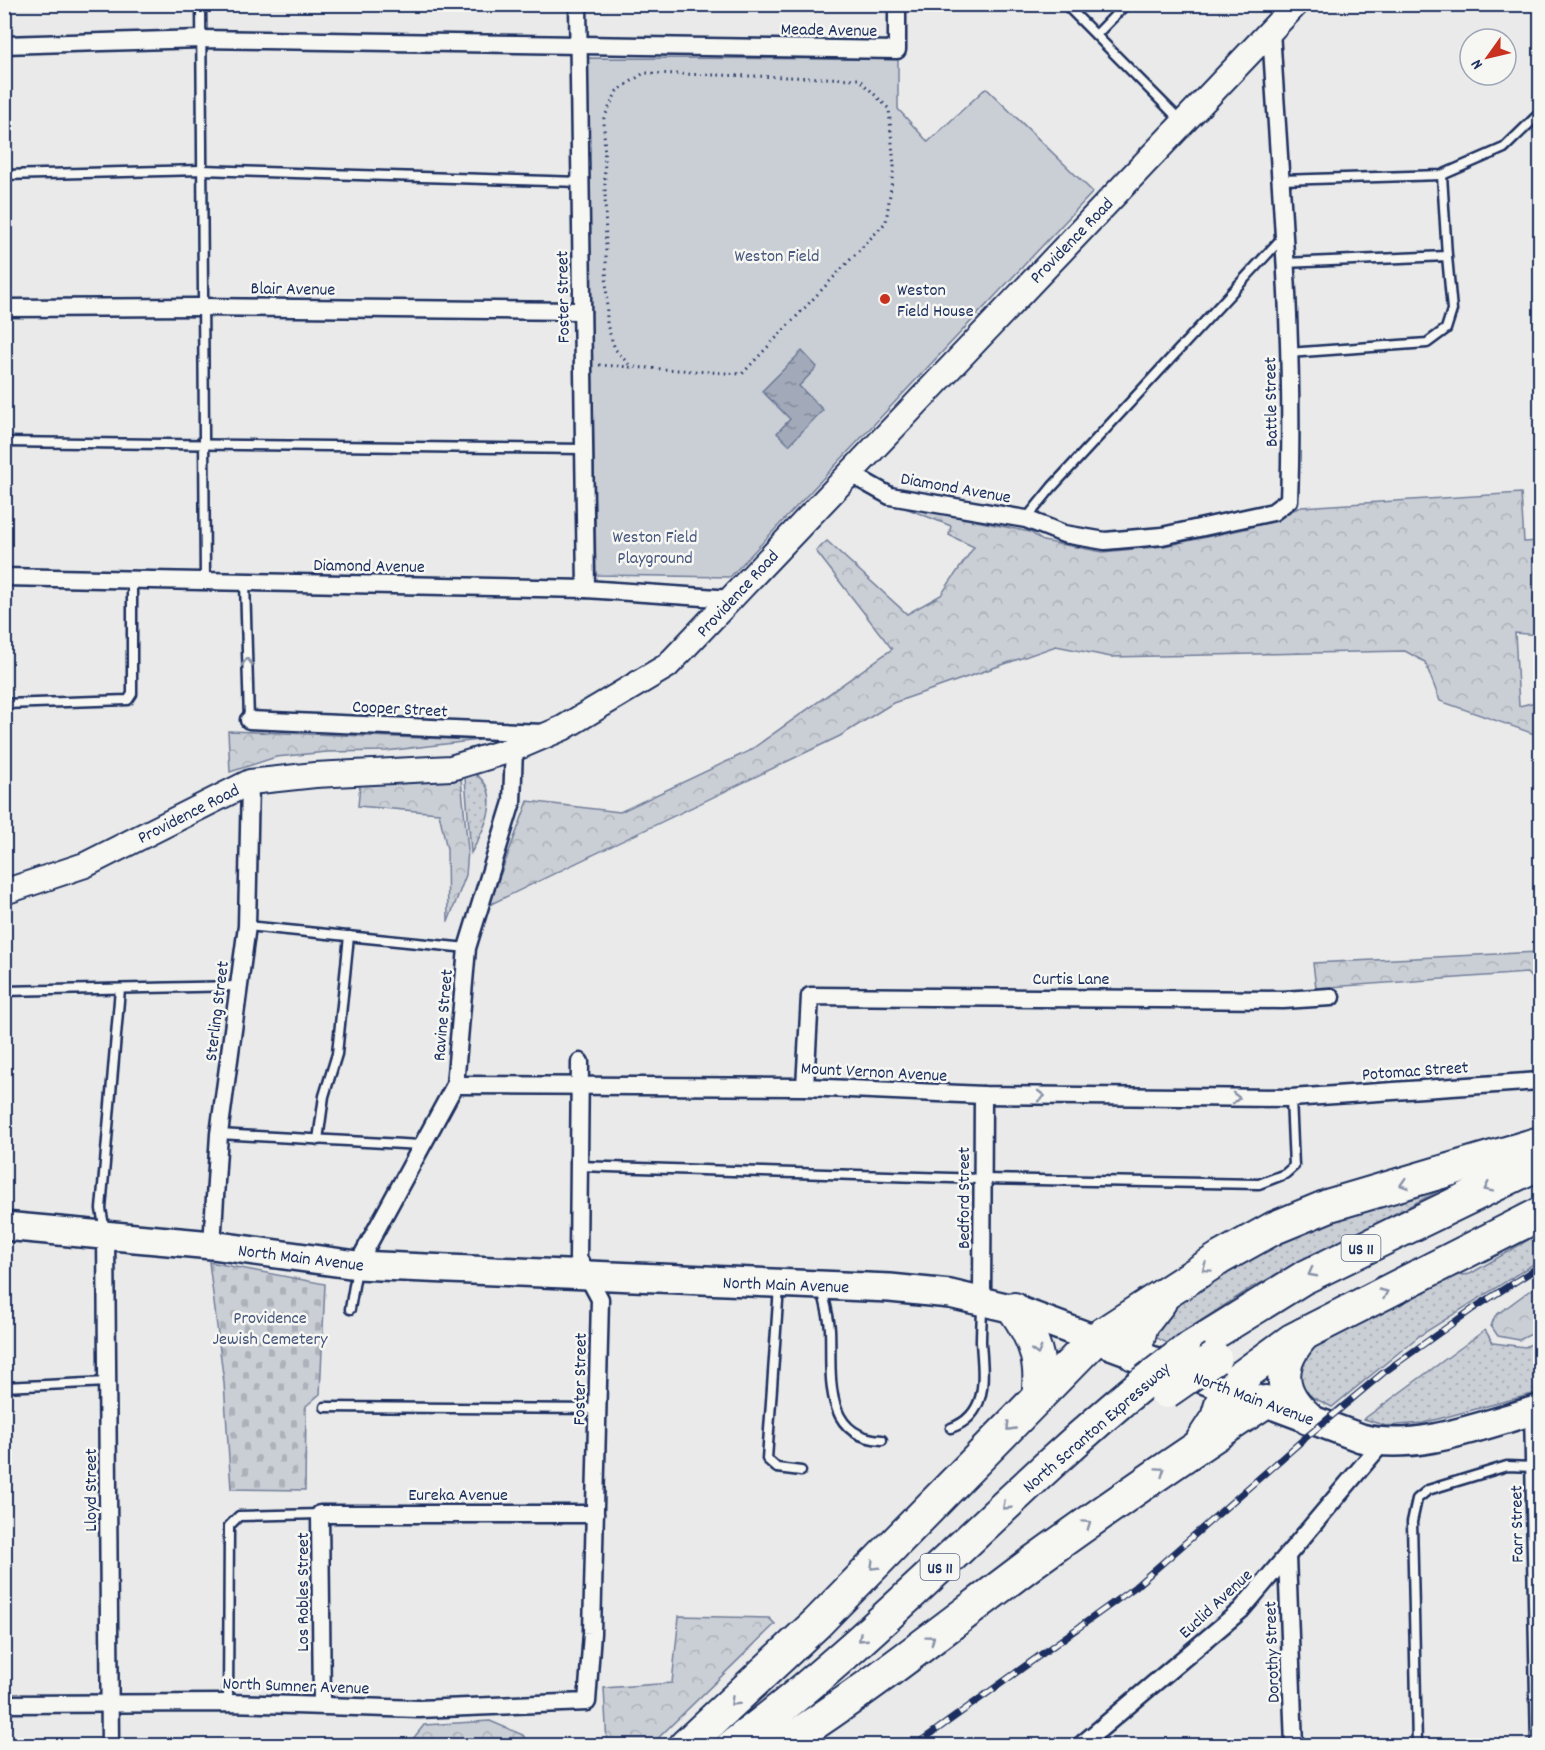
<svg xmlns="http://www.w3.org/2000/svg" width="1545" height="1750" viewBox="0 0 1545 1750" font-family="Dekko,sans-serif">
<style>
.grass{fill:url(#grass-dots);stroke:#727e9a;stroke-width:1.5}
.forest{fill:url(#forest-crowns);stroke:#727e9a;stroke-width:1.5}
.cemetery{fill:url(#cemetery-stones);stroke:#727e9a;stroke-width:1.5}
.green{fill:#caced5;stroke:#727e9a;stroke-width:1.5}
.water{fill:url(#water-ripples);stroke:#6c7995;stroke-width:1.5}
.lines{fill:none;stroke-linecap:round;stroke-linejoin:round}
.lane-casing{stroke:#1b2f5e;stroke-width:13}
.street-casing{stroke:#1b2f5e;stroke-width:21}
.secondary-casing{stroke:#1b2f5e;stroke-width:28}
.primary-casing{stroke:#1b2f5e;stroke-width:32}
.highway-casing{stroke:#1b2f5e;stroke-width:36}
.path{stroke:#1b2f5e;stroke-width:3;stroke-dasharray:1.5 4.5;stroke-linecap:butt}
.lane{stroke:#f6f6f2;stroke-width:8}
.street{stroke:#f6f6f2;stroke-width:16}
.secondary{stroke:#f6f6f2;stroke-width:24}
.primary{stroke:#f6f6f2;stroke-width:27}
.highway{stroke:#f6f6f2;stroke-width:32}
.rail-casing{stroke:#1b2f5e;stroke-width:7}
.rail{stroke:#f6f6f2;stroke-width:4.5;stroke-dasharray:14;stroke-linecap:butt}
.highway-bridge-casing{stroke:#1b2f5e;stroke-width:36;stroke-linecap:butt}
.highway-bridge{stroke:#f6f6f2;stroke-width:32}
.oneway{stroke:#8892a8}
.poi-dot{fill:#c8321e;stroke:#f6f6f2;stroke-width:2}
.labels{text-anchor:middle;stroke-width:5;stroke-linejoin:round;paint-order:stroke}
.shield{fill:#f6f6f2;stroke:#5d6b8a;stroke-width:1.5}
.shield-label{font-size:16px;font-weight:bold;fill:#1b2f5e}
.street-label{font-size:18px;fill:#1b2f5e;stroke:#f6f6f2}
.park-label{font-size:18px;fill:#47577c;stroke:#f6f6f2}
.poi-label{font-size:18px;fill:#1b2f5e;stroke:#f6f6f2;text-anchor:start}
</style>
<defs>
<pattern id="grass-dots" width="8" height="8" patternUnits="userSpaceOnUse" patternTransform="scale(1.5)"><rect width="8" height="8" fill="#caced5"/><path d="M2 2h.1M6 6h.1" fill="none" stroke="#adb1b9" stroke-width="1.8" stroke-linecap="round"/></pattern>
<pattern id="forest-crowns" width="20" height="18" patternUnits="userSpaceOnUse" patternTransform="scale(1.5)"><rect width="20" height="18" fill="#caced5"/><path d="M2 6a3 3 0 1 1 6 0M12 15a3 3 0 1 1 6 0" fill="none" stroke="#adb1b9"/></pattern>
<pattern id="cemetery-stones" width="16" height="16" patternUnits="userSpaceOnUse" patternTransform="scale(1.5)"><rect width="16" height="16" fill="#caced5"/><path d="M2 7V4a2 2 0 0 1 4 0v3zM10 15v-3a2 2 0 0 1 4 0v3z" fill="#adb1b9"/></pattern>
<pattern id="water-ripples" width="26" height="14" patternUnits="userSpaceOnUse" patternTransform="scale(1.5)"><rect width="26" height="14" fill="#a2aaba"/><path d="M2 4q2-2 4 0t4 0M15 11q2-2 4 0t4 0" fill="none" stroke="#838b9a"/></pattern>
</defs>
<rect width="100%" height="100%" fill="#e9eae9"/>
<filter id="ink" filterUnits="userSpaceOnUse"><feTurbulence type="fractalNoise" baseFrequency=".0167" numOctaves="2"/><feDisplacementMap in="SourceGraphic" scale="12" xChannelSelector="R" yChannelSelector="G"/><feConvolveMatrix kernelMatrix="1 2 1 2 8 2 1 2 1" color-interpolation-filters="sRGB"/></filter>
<g filter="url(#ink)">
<g class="grass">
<path d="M475,774c29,19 9,56 -4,79l-6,-75z"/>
<path d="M1456,1182l-205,106 -84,55 -10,-5 -4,-7 6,-15 70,-52 107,-48z"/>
<path d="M1540,1233v27l-121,76 -87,71 -30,-15 -8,-32 15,-13 134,-70 27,-3z"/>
<path d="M1485,1330l8,13 32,4 15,-7v52l-117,31 -37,3 -22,-7z"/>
</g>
<g class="forest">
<path d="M1521,493l3,49 16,-1v94l-25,-2 4,73 21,-5v35l-100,-35 -15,-39 -20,-11 -294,6 -55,-11 -163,57 -53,33 -351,169 39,-104 92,11 129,-61 143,-102 -76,-98 11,-10 80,73 34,-19 33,-48 -25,-12 2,-9 -53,-21 132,27 13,9 60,11 61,-6 85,-18 52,-21z"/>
<path d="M228,731l251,9 -93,11 -59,1 -51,5 -46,15z"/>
<path d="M461,779l7,71 -2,25 -18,47 -1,-73 -8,-36 -81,-7 2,-21z"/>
<path d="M1540,952v36l-13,-15 -211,15 -3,-25z"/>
<path d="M1540,1283v47l-21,10 -21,-4 -7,-10 4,-10z"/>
<path d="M679,1616l90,2 6,6 -124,121h-44l-3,-57 68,-5z"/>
<path d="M490,1721l33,14 7,10h-122l16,-20z"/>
</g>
<path class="cemetery" d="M209,1262l116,22 -5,110 -14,12 -1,84 -74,-1 -7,-106z"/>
<path class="green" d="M587,58l311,1v50l30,33 58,-54 107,104 -363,385 -134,-2z"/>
<path class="water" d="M802,351l15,16 -18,19 24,24 -34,35 -12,-12 13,-14 -28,-28z"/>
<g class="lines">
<defs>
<g id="lane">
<path d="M201,4l4,576"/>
<path d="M1065,4l116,117"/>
<path d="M1096,35l30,-31"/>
<path d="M4,175l198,-5 378,12"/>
<path d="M1442,175l5,81"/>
<path d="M1280,180l162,-5 62,-27 36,-35"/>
<path d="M1284,263l163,-7 5,54 -6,19 -19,14 -139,10"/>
<path d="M4,442l580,7"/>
<path d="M1026,519l26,-32 230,-249"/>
<path d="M245,582l4,138"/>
<path d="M4,704l124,-4 4,-6v-115"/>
<path d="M247,926l220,22"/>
<path d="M4,991l235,-5"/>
<path d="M219,1134l202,11"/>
<path d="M318,1140l6,-44 13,-42 12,-118"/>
<path d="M578,1166l404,13 277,5 26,-10 9,-8 -3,-68"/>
<path d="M105,1231l-4,-22 19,-220"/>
<path d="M779,1287l-12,172 10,9 24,3"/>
<path d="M822,1289c3,13 7,27 8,40 2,43 -9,108 52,111"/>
<path d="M350,1309l7,-41"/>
<path d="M4,1387l104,-5"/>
<path d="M325,1407l272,2"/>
<path d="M951,1428c39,-14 32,-53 30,-86 0,-13 1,-25 1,-38"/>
<path d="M228,1703l1,-177 10,-10 81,-2"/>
<path d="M1417,1746l-5,-224 5,-23 11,-9 79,-24 28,1"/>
</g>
<g id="street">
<path d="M578,4l8,585"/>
<path d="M4,45l197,-6 696,11v-46"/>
<path d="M4,308l198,-1 380,4"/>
<path d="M849,473l41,23 136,23 38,15 41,7 57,-5 111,-24 16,-12c6,-157 -9,-314 -18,-470"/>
<path d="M4,577l582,12 146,10"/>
<path d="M249,720l294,13"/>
<path d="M455,1085l350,2 178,8 308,3 249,-17"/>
<path d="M805,1087l5,-91 473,4 48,-3"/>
<path d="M106,1235l4,511"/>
<path d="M212,1245l7,-111 28,-208 3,-144"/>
<path d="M357,1265l98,-180 12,-137 45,-146 2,-53"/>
<path d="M982,1300l1,-205"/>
<path d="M1533,1410l7,336"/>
<path d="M1287,1556l7,190"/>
<path d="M4,1704l224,-1 191,6 168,-7 5,-69 8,-334 -22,-41 2,-196"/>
<path d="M322,1705l-2,-191h275"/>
<path d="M1080,1746l161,-136 141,-167"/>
</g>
<path id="secondary" d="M4,892l81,-27 165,-83 65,-7 136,-7 63,-19 49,-21 104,-62 629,-662"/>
<path id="primary" d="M4,1226l208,19 145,20 533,23 60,6 64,15 347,129c55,15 126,-15 179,-29"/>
<g id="highway">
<path d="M1014,1309c21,30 29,53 24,89"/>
<path d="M1304,1334c-27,30 -27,57 4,84"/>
<path d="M1190,1348l113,-70 237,-115"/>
<path d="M1134,1354l8,-29 18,-23"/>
<path d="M1202,1441l15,-23 9,-30 66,-48 248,-126"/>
<path d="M685,1746l132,-123 278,-284 125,-81 54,-30 56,-23 210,-62"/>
<path d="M732,1746c147,-109 270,-247 411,-363"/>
<path d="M780,1746c88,-56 170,-122 253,-184 76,-55 153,-108 232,-160"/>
</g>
</defs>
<use href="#lane" class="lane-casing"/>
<use href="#street" class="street-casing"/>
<use href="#secondary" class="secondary-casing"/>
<use href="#primary" class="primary-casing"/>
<use href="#highway" class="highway-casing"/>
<path class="path" d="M599,365l143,9 144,-152 8,-56 -5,-57 -30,-30 -215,-6 -27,18 -13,27 3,207 8,24 17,19"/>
<use href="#lane" class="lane"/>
<use href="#street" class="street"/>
<use href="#secondary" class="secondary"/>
<use href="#primary" class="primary"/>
<use href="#highway" class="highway"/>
<defs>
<path id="rail" d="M914,1746l221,-159 169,-148 79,-66 91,-65 66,-42"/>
</defs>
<use href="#rail" class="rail-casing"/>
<use href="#rail" class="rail"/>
<defs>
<g id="highway-bridge">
<path d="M1143,1383l41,-31"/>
<path d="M1166,1392l49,-34"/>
</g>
</defs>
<use href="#highway-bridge" class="highway-bridge-casing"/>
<use href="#highway-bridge" class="highway-bridge"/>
</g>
<defs><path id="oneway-chevron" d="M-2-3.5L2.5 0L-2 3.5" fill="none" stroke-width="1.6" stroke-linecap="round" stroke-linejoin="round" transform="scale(1.5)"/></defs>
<g class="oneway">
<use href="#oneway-chevron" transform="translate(247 662) rotate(-92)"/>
<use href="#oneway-chevron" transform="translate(1041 1096)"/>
<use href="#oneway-chevron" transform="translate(1236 1098)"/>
<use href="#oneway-chevron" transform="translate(1404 1184) rotate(163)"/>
<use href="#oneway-chevron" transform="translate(1488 1188) rotate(154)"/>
<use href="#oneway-chevron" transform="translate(1206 1268) rotate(145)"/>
<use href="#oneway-chevron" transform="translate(1312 1273) rotate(152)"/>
<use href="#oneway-chevron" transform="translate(1384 1293) rotate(-25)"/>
<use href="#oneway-chevron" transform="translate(1037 1351) rotate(75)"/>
<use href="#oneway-chevron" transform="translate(1010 1427) rotate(134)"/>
<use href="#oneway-chevron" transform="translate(1161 1471) rotate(-35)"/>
<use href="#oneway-chevron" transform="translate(1006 1506) rotate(137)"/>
<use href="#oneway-chevron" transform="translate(1087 1524) rotate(-35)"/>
<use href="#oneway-chevron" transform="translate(874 1566) rotate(135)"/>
<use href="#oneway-chevron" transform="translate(862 1638) rotate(137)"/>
<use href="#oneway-chevron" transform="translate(931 1639) rotate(-37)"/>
<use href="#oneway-chevron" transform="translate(734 1702) rotate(136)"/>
</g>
</g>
<circle class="poi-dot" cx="885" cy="299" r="6"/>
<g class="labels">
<g class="shield">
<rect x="1341.5" y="1235" width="39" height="26" rx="4.5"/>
<rect x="920.5" y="1554" width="39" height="26" rx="4.5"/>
</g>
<g class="shield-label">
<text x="1361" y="1254">US 11</text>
<text x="940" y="1573">US 11</text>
</g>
<g class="street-label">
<text transform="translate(829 29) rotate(1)" y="6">Meade Avenue</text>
<text transform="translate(1071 240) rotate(-46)" y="6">Providence Road</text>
<text transform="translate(293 288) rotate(1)" y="6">Blair Avenue</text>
<text transform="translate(562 297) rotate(-91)" y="6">Foster Street</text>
<text transform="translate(1270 402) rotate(-91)" y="6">Battle Street</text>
<text transform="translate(956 487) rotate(10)" y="6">Diamond Avenue</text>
<text transform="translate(369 565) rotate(1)" y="6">Diamond Avenue</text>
<text transform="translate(737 593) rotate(-47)" y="6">Providence Road</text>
<text transform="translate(400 708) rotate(3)" y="6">Cooper Street</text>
<text transform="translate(188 813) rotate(-27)" y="6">Providence Road</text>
<text x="1071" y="984">Curtis Lane</text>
<text transform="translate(216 1011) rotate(-83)" y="6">Sterling Street</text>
<text transform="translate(442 1015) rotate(-85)" y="6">Ravine Street</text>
<text transform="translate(1415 1070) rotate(-4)" y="6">Potomac Street</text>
<text transform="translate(874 1071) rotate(3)" y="6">Mount Vernon Avenue</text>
<text transform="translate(963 1198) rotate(-90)" y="6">Bedford Street</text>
<text transform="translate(301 1257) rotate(7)" y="6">North Main Avenue</text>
<text transform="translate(786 1284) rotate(2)" y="6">North Main Avenue</text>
<text transform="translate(579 1379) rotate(-89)" y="6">Foster Street</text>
<text transform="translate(1254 1398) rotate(20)" y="6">North Main Avenue</text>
<text transform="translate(1096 1427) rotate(-41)" y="6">North Scranton Expressway</text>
<text transform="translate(90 1490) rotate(-90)" y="6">Lloyd Street</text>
<text x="458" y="1500">Eureka Avenue</text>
<text transform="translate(1516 1524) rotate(-91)" y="6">Farr Street</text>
<text transform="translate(302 1592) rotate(-90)" y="6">Los Robles Street</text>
<text transform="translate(1215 1603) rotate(-43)" y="6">Euclid Avenue</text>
<text transform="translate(1271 1652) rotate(-92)" y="6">Dorothy Street</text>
<text transform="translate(296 1685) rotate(2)" y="6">North Sumner Avenue</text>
</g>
<g class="park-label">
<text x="777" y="261">Weston Field</text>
<text x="655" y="542">Weston Field<tspan x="655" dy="21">Playground</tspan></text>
<text x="270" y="1323">Providence<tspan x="270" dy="21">Jewish Cemetery</tspan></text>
</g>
<g class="poi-label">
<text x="897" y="295">Weston<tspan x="897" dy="21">Field House</tspan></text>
</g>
</g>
<rect width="1545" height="1750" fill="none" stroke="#f6f6f2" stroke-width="24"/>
<rect x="12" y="12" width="1521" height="1726" fill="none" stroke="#1b2f5e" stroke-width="2" filter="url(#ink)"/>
<g transform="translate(1488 57) rotate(236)"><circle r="28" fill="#f6f6f2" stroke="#9ea6b7" stroke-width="1.5"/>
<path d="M0-4.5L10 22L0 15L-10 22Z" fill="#c8321e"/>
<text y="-9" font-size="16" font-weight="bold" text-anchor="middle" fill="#1b2f5e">N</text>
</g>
</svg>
